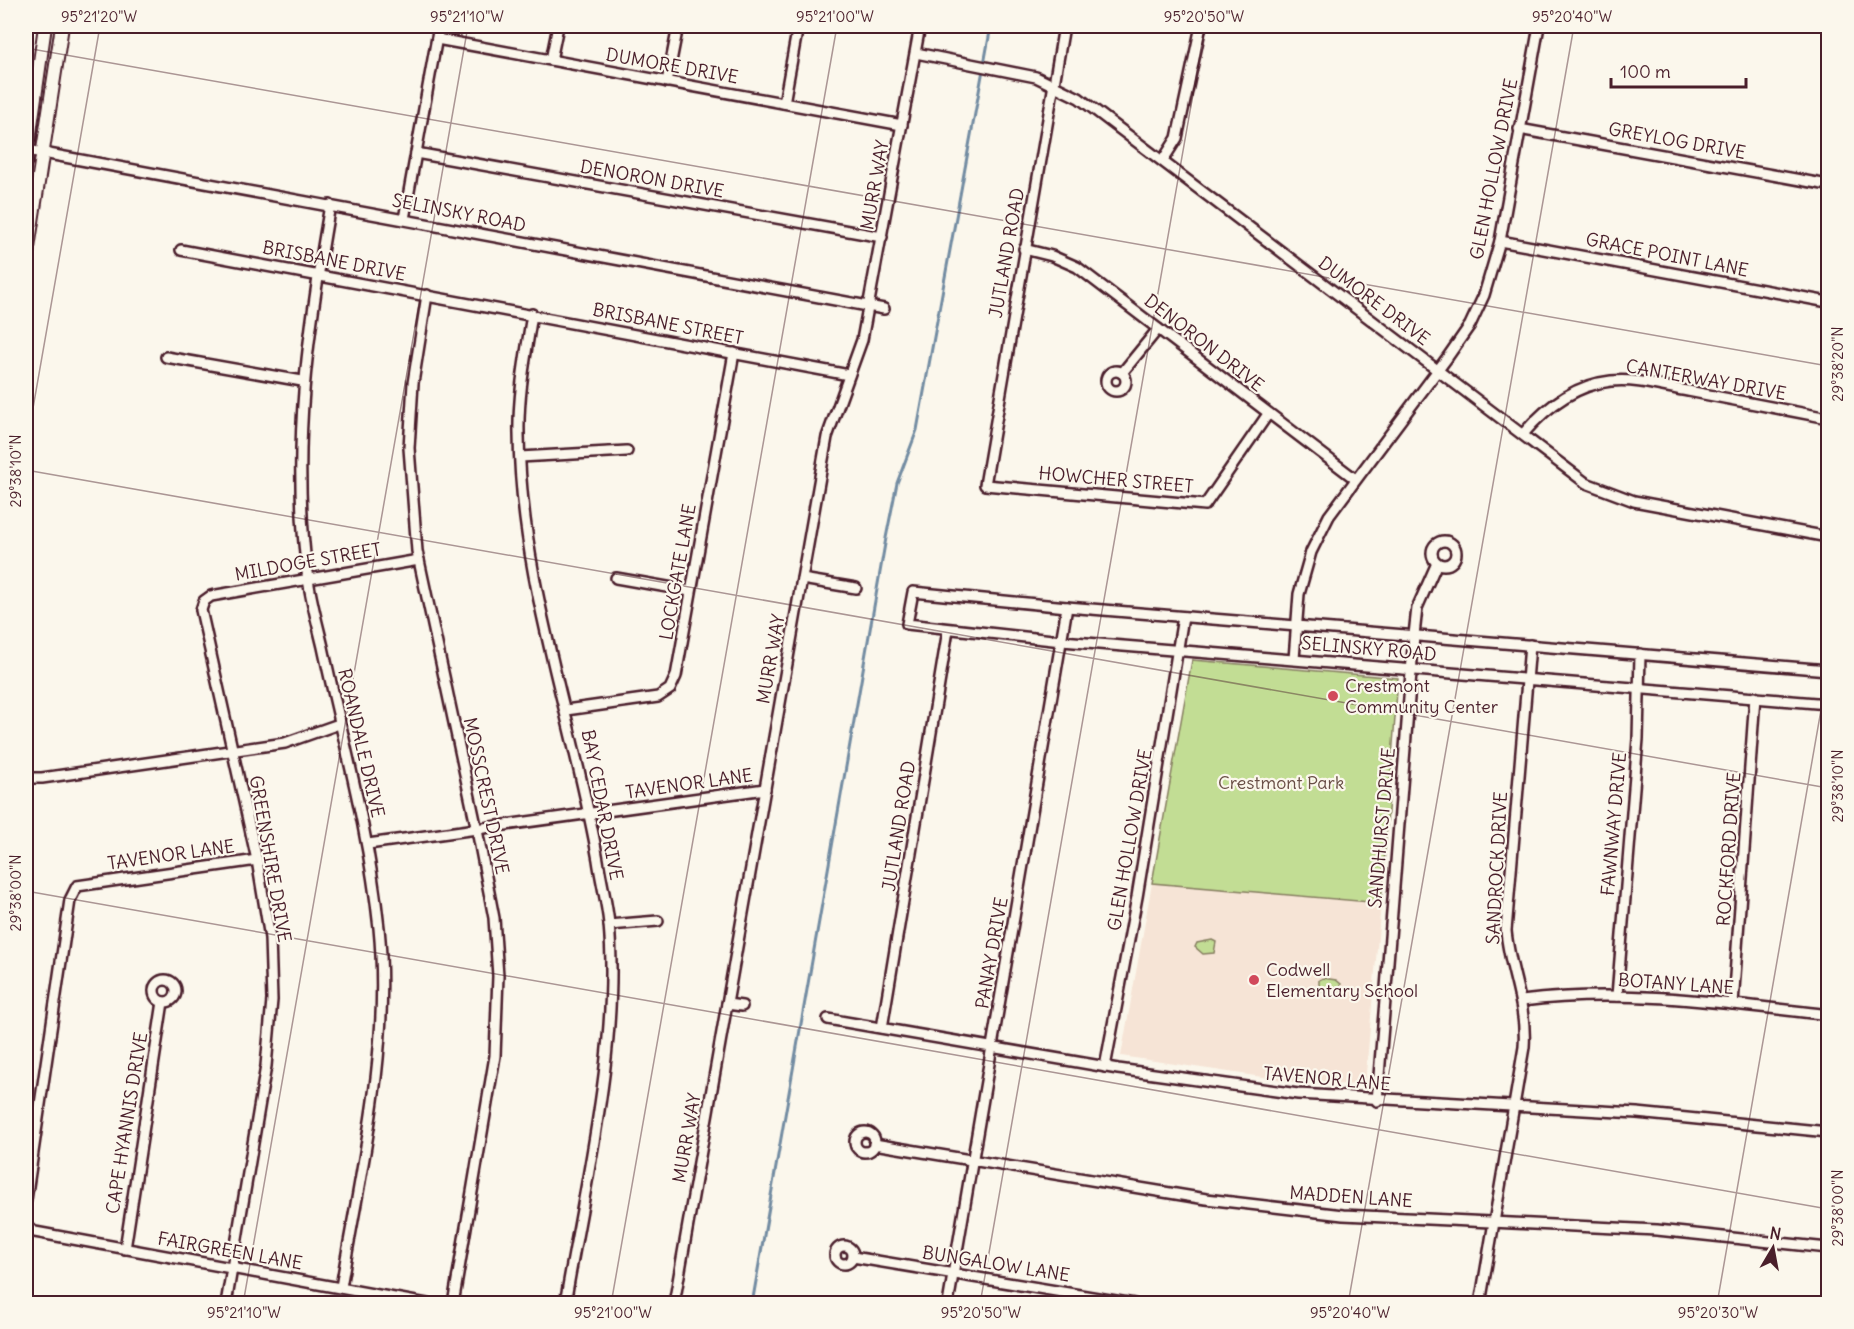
<svg xmlns="http://www.w3.org/2000/svg" width="1854" height="1329" viewBox="0 0 1854 1329" font-family="Delius,sans-serif">
<style>
.built{fill:#f6e4d6}
.green{fill:#c2dd94;stroke:#867e60;stroke-width:1.5}
.lines{fill:none;stroke-linecap:round;stroke-linejoin:round}
.stream{stroke:#738ca2;stroke-width:3}
.minor-casing{stroke:#4a1f2b;stroke-width:14}
.major-casing{stroke:#4a1f2b;stroke-width:16}
.minor{stroke:#fbf7ec;stroke-width:9}
.major{stroke:#fbf7ec;stroke-width:12}
.ticks{fill:none;stroke:#4a1f2b;stroke-width:1.5;stroke-opacity:0.45}
.poi-dot{fill:#d1495b;stroke:#fbf7ec;stroke-width:2}
.labels{text-anchor:middle;stroke-width:4.5;stroke-linejoin:round;paint-order:stroke}
.street-label{font-size:18px;fill:#4a1f2b;stroke:#fbf7ec}
.poi-label{font-size:18px;fill:#4a1f2b;stroke:#fbf7ec;text-anchor:start}
.park-label{font-size:18px;fill:#684e45;stroke:#fbf7ec}
.neatline{fill:none;stroke:#4a1f2b;stroke-width:2}
.ticks-label{font-size:15px;text-anchor:middle;fill:#4a1f2b}
</style>
<rect width="100%" height="100%" fill="#fbf7ec"/>
<filter id="ink" filterUnits="userSpaceOnUse"><feTurbulence type="fractalNoise" baseFrequency=".0167" numOctaves="2"/><feDisplacementMap in="SourceGraphic" scale="12" xChannelSelector="R" yChannelSelector="G"/><feConvolveMatrix kernelMatrix="1 2 1 2 8 2 1 2 1" color-interpolation-filters="sRGB"/></filter>
<g filter="url(#ink)">
<path class="built" d="M1152,883l229,20 -16,182 -62,-2 -182,-27z"/>
<g class="green">
<path d="M1192,660l206,18 -17,225 -229,-20z"/>
<path d="M1212,940l4,2 -2,11 -11,1 -8,-7 2,-4z"/>
<path d="M1323,978l13,2 5,4 -5,11 -11,-1 -6,-6v-8z"/>
</g>
<g class="lines">
<path class="stream" d="M752,1304l134,-766 11,-55 20,-53 74,-404"/>
<defs>
<g id="minor">
<path d="M1064,26l-79,459 220,20 63,-91"/>
<path d="M437,39l465,86"/>
<path d="M916,53l120,24 43,21 507,385 48,18 194,36"/>
<path d="M551,60l7,-34"/>
<path d="M667,82l11,-56"/>
<path d="M784,103l14,-77"/>
<path d="M1519,129l309,56"/>
<path d="M27,150l857,159"/>
<path d="M416,153l466,84"/>
<path d="M1163,160l14,-22 24,-112"/>
<path d="M330,205c-22,126 -39,239 -23,367 3,25 10,50 16,75 20,93 46,185 56,281 12,121 -18,241 -38,359"/>
<path d="M404,219l35,-193"/>
<path d="M1500,241l328,61"/>
<path d="M1024,249l28,7 25,11 277,211"/>
<path d="M181,250l668,125"/>
<path d="M427,295l-14,88 -4,65 8,103 60,279 17,88 4,58 -3,80 -42,248"/>
<path d="M532,314c-6,40 -14,80 -13,120 1,145 54,284 79,426 3,21 9,43 11,64 11,120 -24,260 -44,380"/>
<path d="M166,357l136,24"/>
<circle cx="1116" cy="381" r="10"/>
<path d="M1122,373l36,-44"/>
<path d="M1523,434c23,-27 51,-49 88,-53 25,-3 53,6 77,10 47,9 94,18 140,27"/>
<path d="M520,457l107,-6"/>
<circle cx="1444" cy="553" r="12"/>
<path d="M616,578l74,13"/>
<path d="M802,579l54,9"/>
<path d="M1294,659l5,-65 12,-42 18,-36 118,-158 23,-33 14,-30 16,-54 39,-215"/>
<path d="M1828,670l-761,-63 -154,-15 -6,32 155,17 766,63"/>
<path d="M566,710l92,-13 12,-8 6,-13 58,-323"/>
<path d="M26,778h16l243,-35 54,-19"/>
<path d="M368,844l397,-55"/>
<path d="M609,925l49,-4"/>
<circle cx="165" cy="991" r="11"/>
<path d="M1617,996l21,-257 2,-85"/>
<path d="M1522,1001c101,-13 205,2 306,14"/>
<path d="M727,1004l15,2"/>
<path d="M1733,1004l22,-307"/>
<path d="M828,1019l290,50 180,25 339,19 191,19"/>
<path d="M882,1028l66,-398"/>
<path d="M1105,1067l32,-170 46,-280"/>
<path d="M1377,1101l37,-466 3,-27 20,-45"/>
<circle cx="865" cy="1142" r="10"/>
<path d="M874,1144l332,55 137,16 314,15 171,18"/>
<path d="M26,1200l44,-300 7,-14 180,-26"/>
<path d="M26,1227l9,5 392,72"/>
<circle cx="844" cy="1255" r="9"/>
<path d="M125,1249l38,-247"/>
<path d="M853,1257l281,47"/>
<path d="M226,1304l40,-238 6,-66 -2,-62 -13,-78 -56,-250 3,-9 7,-5 208,-36"/>
<path d="M674,1304l153,-867 35,-97 58,-314"/>
<path d="M948,1304l119,-697"/>
<path d="M1480,1304l44,-257c3,-43 -14,-74 -18,-116l24,-286"/>
</g>
<g id="major">
<path d="M26,161l19,-135"/>
<path d="M26,261l36,-235"/>
</g>
</defs>
<use href="#minor" class="minor-casing"/>
<use href="#major" class="major-casing"/>
<use href="#minor" class="minor"/>
<use href="#major" class="major"/>
</g>
</g>
<path class="ticks" d="M26,48l1802,318M26,448l74,-422M26,470l1802,318M26,891l1802,318M243,1304l225,-1278M611,1304l226,-1278M980,1304l225,-1278M1348,1304l226,-1278M1717,1304l111,-634"/>
<g class="poi-dot">
<circle cx="1333" cy="696" r="6"/>
<circle cx="1254" cy="980" r="6"/>
</g>
<g class="labels">
<g class="street-label">
<text transform="translate(672 66) rotate(10)" y="6">DUMORE DRIVE</text>
<text transform="translate(1677 141) rotate(10)" y="6">GREYLOG DRIVE</text>
<text transform="translate(1494 169) rotate(-79)" y="6">GLEN HOLLOW DRIVE</text>
<text transform="translate(652 179) rotate(10)" y="6">DENORON DRIVE</text>
<text transform="translate(875 185) rotate(-80)" y="6">MURR WAY</text>
<text transform="translate(459 213) rotate(11)" y="6">SELINSKY ROAD</text>
<text transform="translate(1007 253) rotate(-80)" y="6">JUTLAND ROAD</text>
<text transform="translate(1667 255) rotate(11)" y="6">GRACE POINT LANE</text>
<text transform="translate(334 261) rotate(11)" y="6">BRISBANE DRIVE</text>
<text transform="translate(1374 301) rotate(37)" y="6">DUMORE DRIVE</text>
<text transform="translate(668 324) rotate(11)" y="6">BRISBANE STREET</text>
<text transform="translate(1204 343) rotate(38)" y="6">DENORON DRIVE</text>
<text transform="translate(1706 380) rotate(10)" y="6">CANTERWAY DRIVE</text>
<text transform="translate(1116 480) rotate(5)" y="6">HOWCHER STREET</text>
<text transform="translate(308 562) rotate(-10)" y="6">MILDOGE STREET</text>
<text transform="translate(678 572) rotate(-80)" y="6">LOCKGATE LANE</text>
<text transform="translate(1369 649) rotate(5)" y="6">SELINSKY ROAD</text>
<text transform="translate(771 659) rotate(-80)" y="6">MURR WAY</text>
<text transform="translate(361 743) rotate(77)" y="6">ROANDALE DRIVE</text>
<text transform="translate(689 784) rotate(-8)" y="6">TAVENOR LANE</text>
<text transform="translate(486 796) rotate(78)" y="6">MOSSCREST DRIVE</text>
<text transform="translate(602 805) rotate(79)" y="6">BAY CEDAR DRIVE</text>
<text transform="translate(1614 824) rotate(-85)" y="6">FAWNWAY DRIVE</text>
<text transform="translate(899 826) rotate(-81)" y="6">JUTLAND ROAD</text>
<text transform="translate(1382 828) rotate(-85)" y="6">SANDHURST DRIVE</text>
<text transform="translate(1130 840) rotate(-80)" y="6">GLEN HOLLOW DRIVE</text>
<text transform="translate(1729 849) rotate(-86)" y="6">ROCKFORD DRIVE</text>
<text transform="translate(171 855) rotate(-8)" y="6">TAVENOR LANE</text>
<text transform="translate(270 859) rotate(80)" y="6">GREENSHIRE DRIVE</text>
<text transform="translate(1497 868) rotate(-87)" y="6">SANDROCK DRIVE</text>
<text transform="translate(992 953) rotate(-80)" y="6">PANAY DRIVE</text>
<text transform="translate(1676 984) rotate(4)" y="6">BOTANY LANE</text>
<text transform="translate(1327 1079) rotate(5)" y="6">TAVENOR LANE</text>
<text transform="translate(127 1123) rotate(-81)" y="6">CAPE HYANNIS DRIVE</text>
<text transform="translate(687 1138) rotate(-80)" y="6">MURR WAY</text>
<text transform="translate(1351 1197) rotate(4)" y="6">MADDEN LANE</text>
<text transform="translate(230 1251) rotate(10)" y="6">FAIRGREEN LANE</text>
<text transform="translate(996 1264) rotate(9)" y="6">BUNGALOW LANE</text>
</g>
<g class="poi-label">
<text x="1345" y="692">Crestmont<tspan x="1345" dy="21">Community Center</tspan></text>
<text x="1266" y="976">Codwell<tspan x="1266" dy="21">Elementary School</tspan></text>
</g>
<g class="park-label">
<text x="1281" y="789">Crestmont Park</text>
</g>
</g>
<rect width="1854" height="1329" fill="none" stroke="#fbf7ec" stroke-width="66"/>
<g transform="translate(1773 1248) rotate(10)" stroke="#fbf7ec" stroke-width="4.5" paint-order="stroke">
<path d="M0-4.5L10 22L0 15L-10 22Z" fill="#4a1f2b"/>
<text y="-9" font-size="16" font-weight="bold" text-anchor="middle" fill="#4a1f2b">N</text>
</g>
<path d="M1611 78v9h135v-9" fill="none" stroke="#4a1f2b" stroke-width="3"/>
<text x="1620" y="78" font-size="18" fill="#4a1f2b" stroke="#fbf7ec" stroke-width="4.5" paint-order="stroke">100 m</text>
<rect x="33" y="33" width="1788" height="1263" class="neatline"/>
<g class="ticks-label">
<text x="99" y="22">95°21'20"W</text>
<text x="467" y="22">95°21'10"W</text>
<text x="835" y="22">95°21'00"W</text>
<text x="1204" y="22">95°20'50"W</text>
<text x="1572" y="22">95°20'40"W</text>
<text transform="translate(1838 364) rotate(-90)" y="5">29°38'20"N</text>
<text transform="translate(16 471) rotate(-90)" y="5">29°38'10"N</text>
<text transform="translate(1838 786) rotate(-90)" y="5">29°38'10"N</text>
<text transform="translate(16 893) rotate(-90)" y="5">29°38'00"N</text>
<text transform="translate(1838 1208) rotate(-90)" y="5">29°38'00"N</text>
<text x="244" y="1318">95°21'10"W</text>
<text x="613" y="1318">95°21'00"W</text>
<text x="981" y="1318">95°20'50"W</text>
<text x="1350" y="1318">95°20'40"W</text>
<text x="1718" y="1318">95°20'30"W</text>
</g>
</svg>
